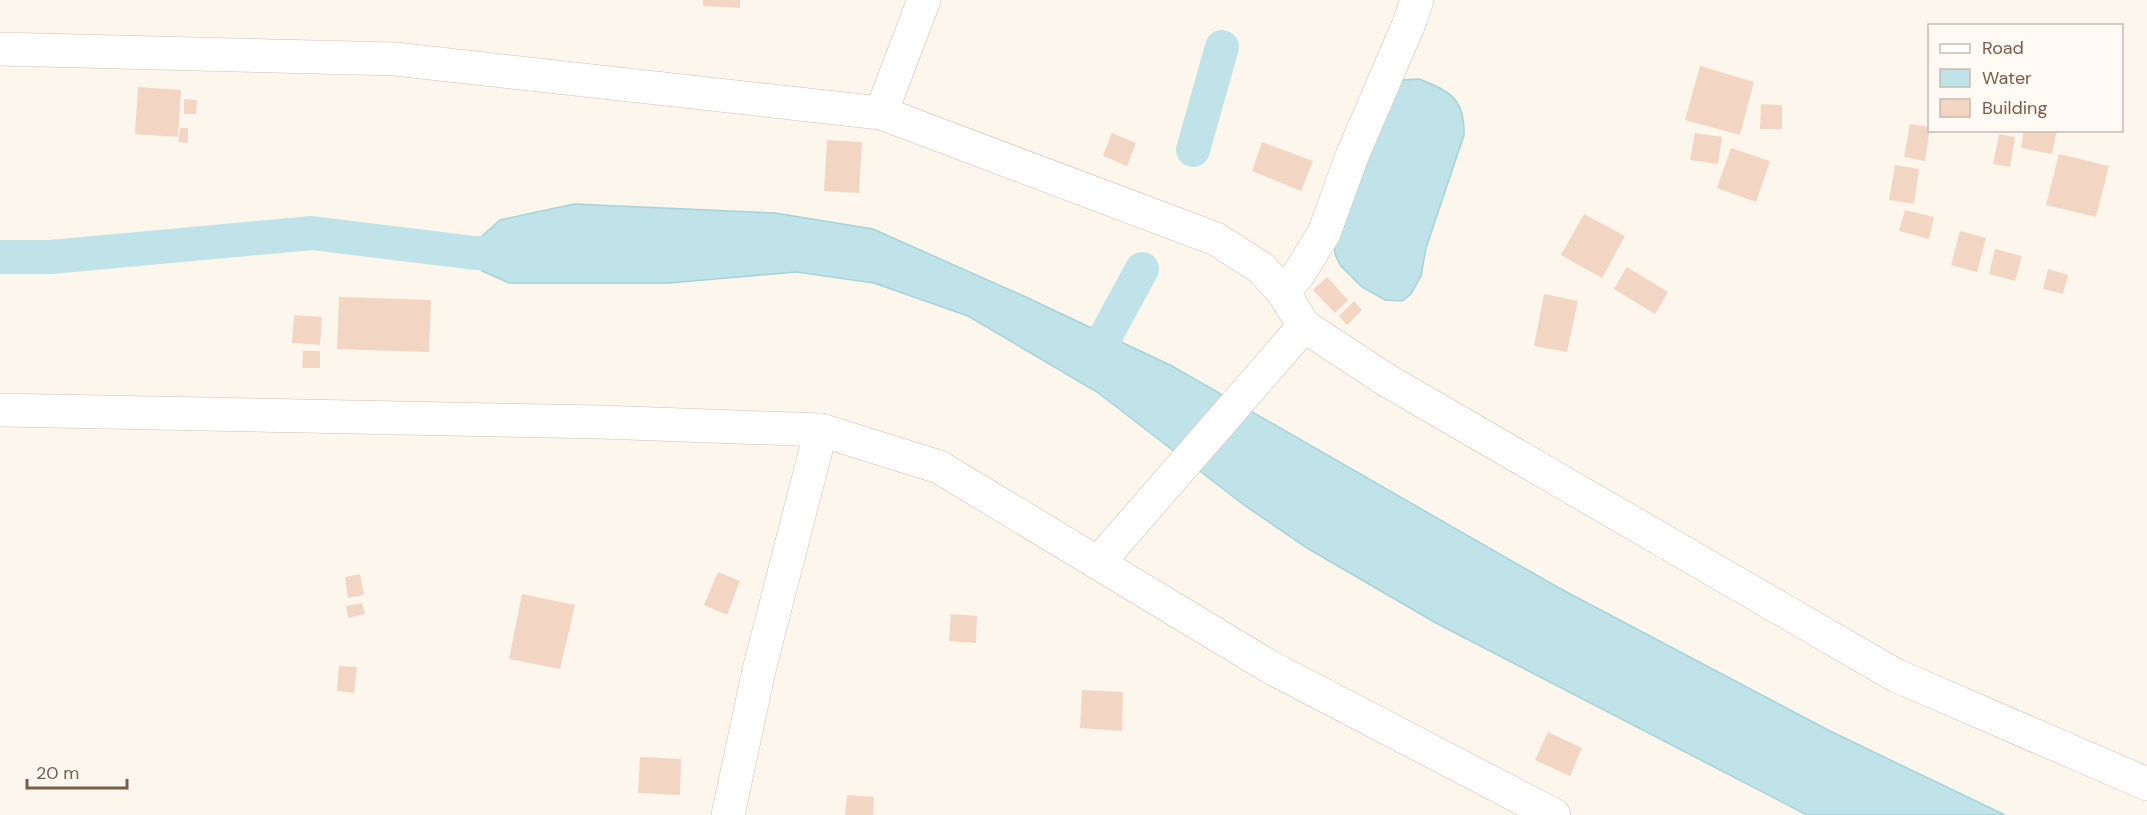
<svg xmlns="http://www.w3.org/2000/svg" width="2147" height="815" viewBox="0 0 2147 815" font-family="'DM Sans',sans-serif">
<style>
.water{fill:#bfe3e8;stroke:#a5d3da;stroke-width:1.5}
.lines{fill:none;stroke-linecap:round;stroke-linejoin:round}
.canal{stroke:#bfe3e8;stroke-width:34}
.building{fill:#f3d5c3}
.minor-casing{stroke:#d1beb0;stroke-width:34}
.minor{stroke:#fff;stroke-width:33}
</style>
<rect width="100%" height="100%" fill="#fdf6ec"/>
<g class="water">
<path d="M1419,79c31,12 46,20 45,56l-38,113 -5,28 -10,18 -9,7 -17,-1 -23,-13 -22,-22 -5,-11 -1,-19 67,-155z"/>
<path d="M574,204l201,9 98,16 155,69 144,68 387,222 271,143 175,84h-198l-371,-192 -129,-75 -63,-43 -147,-113 -129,-76 -94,-33 -77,-11 -128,11h-160l-27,-12 -7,-18 4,-14 21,-19z"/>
</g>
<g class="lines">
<g class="canal">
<path d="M1193,150l29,-103"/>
<path d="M0,257h51l261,-24 163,20h46"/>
<path d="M1091,363l51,-94"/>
</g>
</g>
<g class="building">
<path d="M703,0h37v8l-37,-2z"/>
<path d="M1700,66l54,16 -14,53 -55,-15z"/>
<path d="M138,87l43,3 -3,47 -43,-3z"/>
<path d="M184,99l13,1 -1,14h-12z"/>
<path d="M1761,104l21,1v24h-22z"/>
<path d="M1910,124l20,3 -5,34 -21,-4z"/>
<path d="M180,128h8v15l-10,-1z"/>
<path d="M2024,130h33l-5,24 -31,-6z"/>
<path d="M1112,133l24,10 -9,23 -24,-10z"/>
<path d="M1695,133l27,4 -4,27 -28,-4z"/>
<path d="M1999,134l16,3 -5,30 -17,-3z"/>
<path d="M827,140l35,2 -3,51 -35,-2z"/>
<path d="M1262,142l51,19 -12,30 -49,-20z"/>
<path d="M1731,148l39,13 -14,41 -39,-14z"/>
<path d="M2059,154l50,12 -13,51 -50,-12z"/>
<path d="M1895,165l24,4 -5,35 -25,-4z"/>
<path d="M1905,210l29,7 -5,22 -30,-8z"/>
<path d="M1584,214l41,22 -23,42 -41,-23z"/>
<path d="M1960,231l26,7 -9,34 -26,-7z"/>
<path d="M1995,249l27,7 -7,25 -26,-7z"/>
<path d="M1627,267l41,25 -13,22 -41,-25z"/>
<path d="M2048,269l20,6 -5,19 -20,-5z"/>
<path d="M1327,277l21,23 -13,13 -22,-23z"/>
<path d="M1544,294l34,7 -11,51 -33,-6z"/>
<path d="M339,297l92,3 -2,52 -92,-3z"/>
<path d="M1354,301l8,9 -15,15 -8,-9z"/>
<path d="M294,315l28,2 -2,28 -28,-2z"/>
<path d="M303,351h17v17h-18z"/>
<path d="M718,572l22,9 -13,34 -23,-10z"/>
<path d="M360,574l4,21 -16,3 -3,-21z"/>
<path d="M522,594l53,11 -15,64 -51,-10z"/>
<path d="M362,603l3,11 -17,4 -2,-12z"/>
<path d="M951,614l26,2 -1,27 -27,-2z"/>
<path d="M339,666l18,1 -3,26 -17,-2z"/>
<path d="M1082,690l41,2 -1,39 -42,-3z"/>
<path d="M1548,732l34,16 -12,28 -35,-16z"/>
<path d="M640,757l41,2 -1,36 -42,-2z"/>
<path d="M847,795l27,2 -1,18h-28z"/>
</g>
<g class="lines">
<defs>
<g id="minor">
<path d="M0,49l395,10 486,54 335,126 45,29 22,24 21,34 84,55 507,294 252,109"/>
<path d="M881,113l43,-113"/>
<path d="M1283,292l15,-17 26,-42 28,-77 56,-130 9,-26"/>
<path d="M0,410l601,12 220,8 118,37 331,200 284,148"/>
<path d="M1098,563l206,-237"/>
<path d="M728,815l31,-145 62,-240"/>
</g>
</defs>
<use href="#minor" class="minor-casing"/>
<use href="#minor" class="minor"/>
</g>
<rect x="1928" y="24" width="195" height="108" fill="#fffaf3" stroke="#cabbb1" stroke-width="1.5"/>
<rect x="1940" y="44" width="30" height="9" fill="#ffffff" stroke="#cabbb1" stroke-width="1.5"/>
<text x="1982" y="54" font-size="18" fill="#7a5c4d">Road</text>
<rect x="1940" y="69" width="30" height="18" fill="#bfe3e8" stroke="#cabbb1" stroke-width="1.5"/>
<text x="1982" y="84" font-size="18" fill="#7a5c4d">Water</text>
<rect x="1940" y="99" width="30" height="18" fill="#f3d5c3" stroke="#cabbb1" stroke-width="1.5"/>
<text x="1982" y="114" font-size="18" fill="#7a5c4d">Building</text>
<path d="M27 779v9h100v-9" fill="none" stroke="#7a5c4d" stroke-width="3"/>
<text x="36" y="779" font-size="18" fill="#7a5c4d" stroke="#fffaf3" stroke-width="4.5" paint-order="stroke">20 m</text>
</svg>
